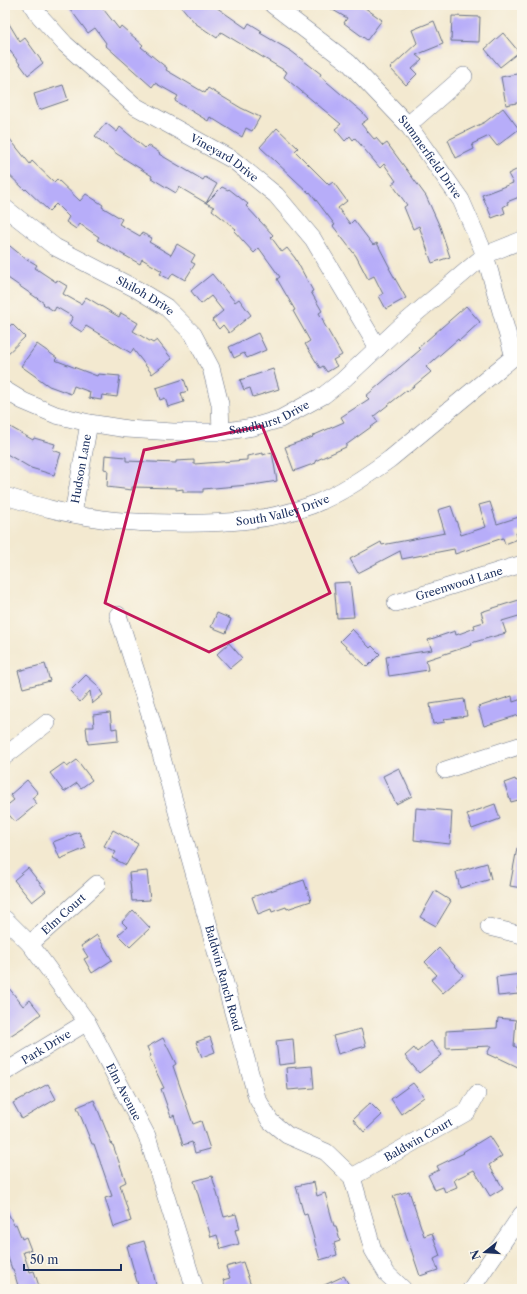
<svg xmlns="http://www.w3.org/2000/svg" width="527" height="1294" viewBox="0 0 527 1294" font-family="'Libre Caslon Text',serif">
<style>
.building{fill:#b7adf9}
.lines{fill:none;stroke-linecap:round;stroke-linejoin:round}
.minor-casing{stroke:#677086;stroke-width:18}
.minor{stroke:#fff;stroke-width:17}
.marked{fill:none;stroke:#c2185b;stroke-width:3;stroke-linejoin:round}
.labels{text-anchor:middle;stroke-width:4;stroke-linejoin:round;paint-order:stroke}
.street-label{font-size:11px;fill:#1b2f5e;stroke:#fbf7ec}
</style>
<rect width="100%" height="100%" fill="#fbf7ec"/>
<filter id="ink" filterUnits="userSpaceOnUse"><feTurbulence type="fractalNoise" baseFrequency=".025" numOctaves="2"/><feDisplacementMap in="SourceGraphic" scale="8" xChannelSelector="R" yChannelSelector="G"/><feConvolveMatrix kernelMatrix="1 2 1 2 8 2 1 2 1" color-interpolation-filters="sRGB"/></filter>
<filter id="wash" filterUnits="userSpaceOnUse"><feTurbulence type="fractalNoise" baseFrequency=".012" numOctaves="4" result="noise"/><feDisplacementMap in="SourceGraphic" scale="16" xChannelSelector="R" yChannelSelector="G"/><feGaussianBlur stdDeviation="0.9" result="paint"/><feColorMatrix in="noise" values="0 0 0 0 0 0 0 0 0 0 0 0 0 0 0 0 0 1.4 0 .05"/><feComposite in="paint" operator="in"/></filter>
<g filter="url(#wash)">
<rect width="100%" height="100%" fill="#f3e9d0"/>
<g id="blocks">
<g class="building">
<path d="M67,5h33l19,24 2,-3 22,19 -2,2 26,21 -1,2 39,23 3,-5 33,20 19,9 -8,14 -6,-3 -4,9 -32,-20 -2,4 -33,-20 3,-5 -23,-13 -3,4 -47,-42 1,-2 -11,-15 -7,5z"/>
<path d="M180,5h33l33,23 3,-5 13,8 -2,2 31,18 30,23 -1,2 42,36 6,7 -7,5 13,15 2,-1 7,8 4,-3 39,53 14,31 10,30 -18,6 -13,-37 -6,3 -9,-22 3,-2 -15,-21 4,-3 -12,-17 -4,4 -25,-30 -2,2 -3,-4 -5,5 -10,-12 6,-5 -57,-47 3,-5 -66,-40 -4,6 -22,-15z"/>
<path d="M324,5h37l21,15 -15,20 -23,-17 3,-5z"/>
<path d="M452,16l28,1 -1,25 -28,-1z"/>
<path d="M5,17l15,25 5,-4 18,25 -15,12 -23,-31z"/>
<path d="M434,21l9,23 -27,11 6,5 -10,9 5,5 -11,11 -16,-17 27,-25 -5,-13z"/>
<path d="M503,33l16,19 -19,15 -15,-18z"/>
<path d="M522,73v29l-16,3 -5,-28z"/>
<path d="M63,85l5,15 -29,10 -5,-16z"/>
<path d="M503,108l16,21 -22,17 -8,-10 -17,8 2,5 -18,9 -8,-18 37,-18z"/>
<path d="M106,123l11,9 3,-5 25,21 3,-3 12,8 -1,1 44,26 2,-3 12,7 -11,19 -27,-16 -3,6 -25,-15 1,-2 -35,-22 -22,-18z"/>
<path d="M277,128l21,20 -3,3 34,34 4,-3 14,19 -9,7 12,16 4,-4 19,25 4,-2 13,25h-1l17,30 -20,11 -7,-13 4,-2 -9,-18 -6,3 -12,-23 -23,-30 2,-1 -25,-33 -1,1 -49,-46z"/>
<path d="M5,133l25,31 2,-3 22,21 3,-3 23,22 6,-7 17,11 -1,2 20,12 -3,5 21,12 2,-3 10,5 -3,4 22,13 6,-11 18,11 -4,7 4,2 -10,16 -12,-7 -4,6 -9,-5 2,-3 -20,-12 -2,5 -43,-24 2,-3 -19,-13 -4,5 -10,-7 3,-5 -13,-13 -7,7 -23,-22 -1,1 -20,-19z"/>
<path d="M522,167v35l-3,-5 -12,5 1,2 -5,3 2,6 -13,5 -10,-23 31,-12 -5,-9z"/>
<path d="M222,187l6,3 1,-1 19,15 -2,2 27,29 -2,2 11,15 5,-4 8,10 18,33 -2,1 11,19 -3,2 5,9h-1l19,33 -9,5 4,6 -10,6 -4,-6 -3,2 -15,-24 5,-3 -17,-30 2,-1 -18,-31 3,-2 -21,-29 -5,5 -20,-22 2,-2 -24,-19 2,-3 -8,-4z"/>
<path d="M5,242l22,18v-1l10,6 -2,3 21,14 1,-2 10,6 -4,8 18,10 5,-7 33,20 2,-4 17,10 -5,8 20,12 4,-3 15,19 -20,15 -19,-25 -2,4 -45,-27 -4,6 -13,-8 4,-7 -17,-10 -2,4 -11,-7 1,-1 -39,-27z"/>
<path d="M212,274l23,28 4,-3 12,16 -22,18 -6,-8 -4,4 -7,-9 11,-9 -12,-15 -10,8 -10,-13z"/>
<path d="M466,306l14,16 -21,19 -1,-2 -32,28 5,5 -23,19 -1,-1 -33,26 4,6 -32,23v2l-31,14 1,2 -22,8 -9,-24 28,-10 -1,-1 32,-14 -3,-5 28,-18 -3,-3 54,-46 -2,-2z"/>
<path d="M12,324l13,13 -20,19v-26z"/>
<path d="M258,333l8,17 -19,8 -3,-5 -10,5 -5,-11z"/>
<path d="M37,344l20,14 -2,2 42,16 1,-2 22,2 -3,21 -15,-2 -1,5 -12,-2 1,-6 -16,-6 -3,8 -22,-8 -28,-20z"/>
<path d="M273,369l6,20 -26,8 -3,-9 -6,2 -4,-10z"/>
<path d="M184,379l4,12 -7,2 3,9 -16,5 -3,-9 -5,2 -4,-12z"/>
<path d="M5,424l28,16 1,-2 21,6 -2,6 8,3 -7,22 -23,-7 -26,-15z"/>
<path d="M272,452l5,29 -18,3 -56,5v3h-20v-3l-7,1v-2l-44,-1v3l-25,-3 1,-17 -4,-1 1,-14 21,2v4l50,2v-2l18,-1v4l53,-4v-4l16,-3v2z"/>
<path d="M490,502l7,22 25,-8v15l-6,2 2,6 -13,5 -2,-6 -48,16 -1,-5 -52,10 -2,-8 -42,22 -8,-14 31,-17 1,3 63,-12 -7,-23 13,-4 10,29 25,-8 -7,-22z"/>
<path d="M350,582l4,35 -17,1 -3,-35z"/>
<path d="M522,599v16l-20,6 4,12 -35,10 1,2 -46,15 2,10 -39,6 -3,-19 46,-7 -4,-10 27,-9 1,4 19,-7 -1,-3 10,-3 -3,-10z"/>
<path d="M217,613l14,6 -5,14 -15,-6z"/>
<path d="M352,629l18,19 2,-2 8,8 -13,13 -27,-26z"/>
<path d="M229,643l13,15 -12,10 -13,-14z"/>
<path d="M45,664l5,17 -27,7 -5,-17z"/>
<path d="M86,675l11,10 6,10 -11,9 -2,-13 -10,11 -10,-11z"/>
<path d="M512,696l1,6 9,-3v15l-38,12 -6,-19z"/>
<path d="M464,699l3,17 -23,3 1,3 -12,2 -3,-20z"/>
<path d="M110,713l2,16 5,-1 1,13 -30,3 -2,-17h8l-1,-12z"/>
<path d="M77,760l15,20 -11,8 -4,-5 -13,9 -14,-19 14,-10 3,4z"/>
<path d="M399,768l13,28 -16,8 -13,-28z"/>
<path d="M515,779l1,2 6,-2v20l-11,3 -7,-19z"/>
<path d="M27,780l11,13 -6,5 5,6 -22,18 -10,-12v-3l9,-7 -4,-5z"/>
<path d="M495,804l5,15 -28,10 -5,-15z"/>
<path d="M416,808l36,3 -2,33 -36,-4z"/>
<path d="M113,830l25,14 -12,21 -14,-7 4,-6 -12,-6z"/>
<path d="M79,832l7,16 -26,11 -7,-17z"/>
<path d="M517,848l5,1v39l-12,-2z"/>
<path d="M487,863l4,16 -31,9 -4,-16z"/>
<path d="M28,868l18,23 -14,11 -18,-22z"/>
<path d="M147,871l3,29 -18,1 -3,-28z"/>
<path d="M304,880l7,21 -24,8 -1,-2 -14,5 -1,-3 -13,5 -6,-17z"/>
<path d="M435,891l16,10 -15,25 -16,-9z"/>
<path d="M133,910l17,18 -20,19 -12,-12 9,-8 -5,-5z"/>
<path d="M97,935l15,25 -20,13 -8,-14 4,-2 -7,-11z"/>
<path d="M439,948l24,27 -20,18 -12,-13 6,-5 -12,-13z"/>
<path d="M522,974v14h-4l1,6 -21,2 -2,-19z"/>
<path d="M5,983l18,23 7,-6 11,14 -17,13 -19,12z"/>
<path d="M498,1018l18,2 -2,26 8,4v9l-4,8 -21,-10 -1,1 -9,-4 4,-8 -45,2v-17l51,-3z"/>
<path d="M361,1029l5,17 -28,8 -5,-18z"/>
<path d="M210,1037l5,15 -13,5 -6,-15z"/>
<path d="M163,1038l13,26 -3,2 20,58 8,-3 9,28 -15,4 -3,-11 -9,3 -9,-30 -3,2 -10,-28 3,-1 -15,-31 2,-1 -4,-9z"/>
<path d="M293,1039l2,24 -16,2 -3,-24z"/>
<path d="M431,1041l11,14 -23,18 -14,-17 9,-8 3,4z"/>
<path d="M312,1066l2,22 -26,2 -2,-22z"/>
<path d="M413,1083l11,14 -23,17 -10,-15z"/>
<path d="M48,1084l8,15 -34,20 -9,-16z"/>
<path d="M94,1100l18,45h1l13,37 -6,3 11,36 -17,6 -9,-29 7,-2 -18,-52h-2l-15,-37z"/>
<path d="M370,1103l12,12 -18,17 -11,-13z"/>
<path d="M489,1136l13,20 -13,9 14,23 -13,8 -16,-26 -20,10 3,7 -12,5 -2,-5 -8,3 -7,-15 11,-5 -2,-4 27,-13 -1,-1z"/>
<path d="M212,1176l12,41 12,-3 4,15 -5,1 4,14 -18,5 -4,-14 -6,2 -17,-56z"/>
<path d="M314,1182l3,14 8,-3 9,33h2l4,15 -6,2 3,12 -17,5 -13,-46 -3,1 -8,-29z"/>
<path d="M409,1191l15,45 8,-3 8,23 -6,3 4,11 -18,6 -27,-80z"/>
<path d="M5,1207l9,18 2,-1 6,15 4,-2 5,13 -8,2 7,20 4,-1 6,18h-21l-6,-20h-1l-7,-20z"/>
<path d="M144,1241l8,27 5,21h-18l-12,-43z"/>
<path d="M243,1262l9,27h-26l-3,-9 7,-2 -4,-11z"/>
<path d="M344,1276l7,13h-35z"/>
</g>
</g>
</g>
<g filter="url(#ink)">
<use href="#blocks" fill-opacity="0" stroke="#677086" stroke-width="1"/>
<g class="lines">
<defs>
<g id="minor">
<path id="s1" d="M32,5l5,8 28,31 70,62 98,54 43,35 37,44 65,109"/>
<path id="s2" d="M273,5l76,58 59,62 53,75 24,55 29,102"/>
<path d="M408,125l56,-49"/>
<path id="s3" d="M5,208l50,39 83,43 28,17 27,27 18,34 9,36 1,28"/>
<path id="s4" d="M5,390l18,11 33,14 33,8 38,6 46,3h48l32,-5 27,-8 44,-24 18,-14 59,-55 84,-71 37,-15"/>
<path id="s5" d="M5,496c30,9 60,18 91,22 25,4 50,5 76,5 47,1 95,-1 140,-18 28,-11 53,-28 78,-46l132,-109"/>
<path id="s6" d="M73,514l16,-91"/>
<path id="s7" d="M396,603l126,-39"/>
<path id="s8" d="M118,615l32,100 107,383 13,23 17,14 39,17 26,25 21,73 14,24 16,15"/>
<path d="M5,756l42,-33"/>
<path d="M445,770l77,-25"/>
<path id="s9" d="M5,919l25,25 57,78 60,114 48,153"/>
<path d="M489,927l33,8"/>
<path id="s10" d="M30,944l67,-60"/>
<path id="s11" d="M5,1072l82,-50"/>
<path id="s12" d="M352,1177l115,-65 10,-18"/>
<path d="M471,1289l51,-75"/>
</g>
</defs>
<use href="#minor" class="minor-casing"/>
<use href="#minor" class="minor"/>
</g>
</g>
<path class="marked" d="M262,426l68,167 -121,59 -104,-49 39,-153z"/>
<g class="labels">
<g class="street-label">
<text dy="4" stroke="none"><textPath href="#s2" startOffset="220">Summerfield Drive</textPath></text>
<text dy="4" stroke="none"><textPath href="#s1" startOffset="248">Vineyard Drive</textPath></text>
<text dy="4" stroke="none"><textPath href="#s3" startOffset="166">Shiloh Drive</textPath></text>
<text dy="4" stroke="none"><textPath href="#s4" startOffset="274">Sandhurst Drive</textPath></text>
<text dy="4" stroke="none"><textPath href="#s6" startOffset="46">Hudson Lane</textPath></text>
<text dy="4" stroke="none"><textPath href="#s5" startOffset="282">South Valley Drive</textPath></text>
<text dy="4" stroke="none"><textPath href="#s7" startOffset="66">Greenwood Lane</textPath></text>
<text dy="4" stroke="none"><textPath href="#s10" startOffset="45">Elm Court</textPath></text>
<text dy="4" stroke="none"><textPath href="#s8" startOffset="378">Baldwin Ranch Road</textPath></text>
<text dy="4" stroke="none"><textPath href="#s11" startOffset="48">Park Drive</textPath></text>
<text dy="4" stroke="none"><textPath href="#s9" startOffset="211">Elm Avenue</textPath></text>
<text dy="4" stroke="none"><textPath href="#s12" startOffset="76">Baldwin Court</textPath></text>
</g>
</g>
<rect width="527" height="1294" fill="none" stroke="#fbf7ec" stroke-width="20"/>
<g transform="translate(485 1252) rotate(253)" stroke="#fbf7ec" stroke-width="3" paint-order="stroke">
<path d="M0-3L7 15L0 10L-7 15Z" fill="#1b2f5e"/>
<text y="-6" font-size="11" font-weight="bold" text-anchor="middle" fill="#1b2f5e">N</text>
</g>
<path d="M24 1264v6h97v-6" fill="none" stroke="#1b2f5e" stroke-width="2"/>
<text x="30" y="1264" font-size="12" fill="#1b2f5e" stroke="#fbf7ec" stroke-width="3" paint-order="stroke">50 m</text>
</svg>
